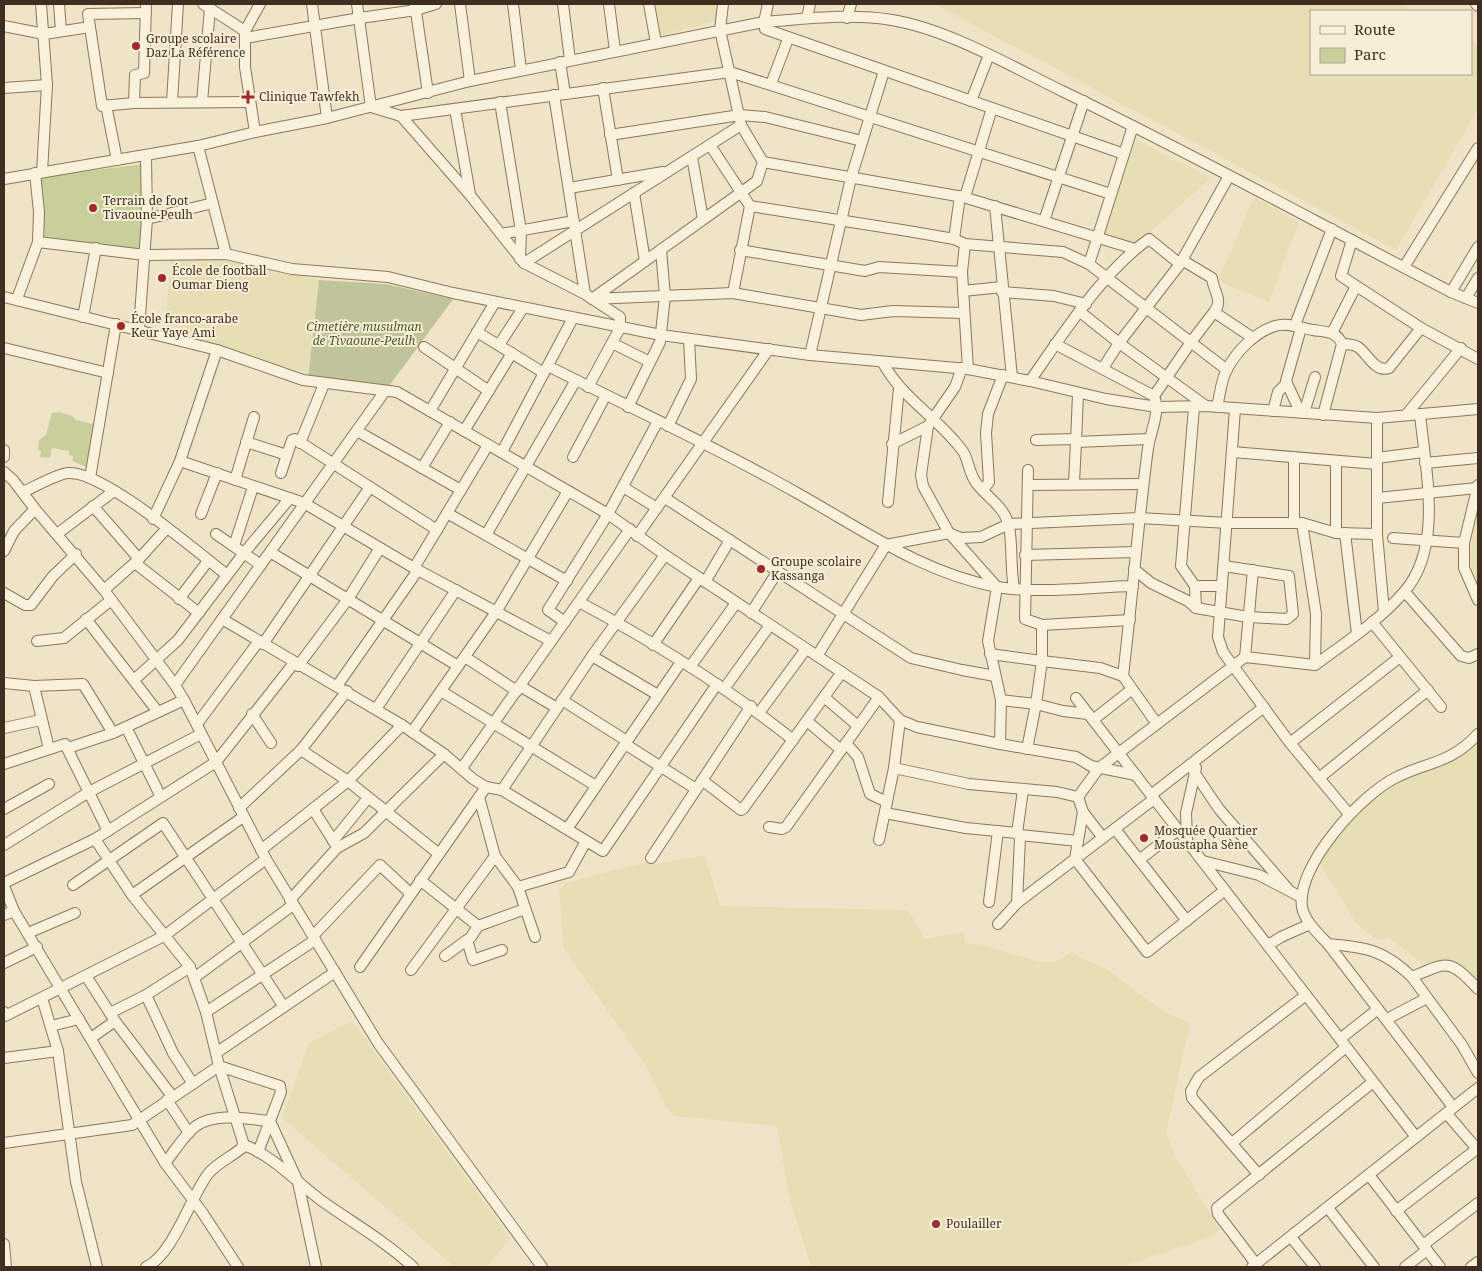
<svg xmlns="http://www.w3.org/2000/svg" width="1482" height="1271" viewBox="0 0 1482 1271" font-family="'Noto Serif',serif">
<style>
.farmland{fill:#e6deb5}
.green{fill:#c9cf9b}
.cemetery{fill:#bfc49a}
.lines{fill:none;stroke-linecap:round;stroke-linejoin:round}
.minor-casing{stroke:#8d765c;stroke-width:12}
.minor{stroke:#faf1dc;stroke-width:10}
.poi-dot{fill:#9e2a2b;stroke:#f7eed8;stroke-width:2}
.labels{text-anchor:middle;stroke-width:4;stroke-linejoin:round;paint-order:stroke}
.poi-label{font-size:12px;fill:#3d2e20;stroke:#f7eed8;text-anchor:start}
.park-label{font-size:12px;font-style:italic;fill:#4d5a26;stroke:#f7eed8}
</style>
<rect width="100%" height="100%" fill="#f0e4c8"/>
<g class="farmland">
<path d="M651,4h68l-2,17 -58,15z"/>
<path d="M934,4h465l15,7h-103v63h160v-33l7,4v64l-82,141z"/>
<path d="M1136,139l75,39 -76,67 -31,-11z"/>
<path d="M1254,197l45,25 -30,80 -51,-21z"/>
<path d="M178,258l66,4 75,18 -11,99 -3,-7 -141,-40 7,-72z"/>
<path d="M1478,513v74l-8,-27 3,-32z"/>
<path d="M1478,741v237l-31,-5 -27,-12 -31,-23 -13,2 -20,-17 -37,-61 33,-47 45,-35 57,-19z"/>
<path d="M705,855l15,51 188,4 17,29 38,-7 2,11 18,2 56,17 19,-1 14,-10 7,6 26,11 60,44 25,11 -24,110 9,23 45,74 -9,7 -90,30h-310l-22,-71 -12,-70 -103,-10 -8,-9 -21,-43 -81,-115 -5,-57 6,-9 89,-23 3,4z"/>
<path d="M352,1021l158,217 -23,29h-32l-173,-149 27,-75z"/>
</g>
<g class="green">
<path d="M144,164l-1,87 -98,-12 -5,-62z"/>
<path d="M59,412l13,4 4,4 20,5 -7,43 -17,-7 1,-5 -4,-1v-4l-17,-3 -2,10 -10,-1 1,-6 -3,-1 1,-10 7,-5 6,-22z"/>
</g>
<path class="cemetery" d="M319,280l67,4 67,15 -66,90 -79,-10z"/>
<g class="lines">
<defs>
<g id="minor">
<path d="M41,4l6,81 -5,87"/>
<path d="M59,4l2,27"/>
<path d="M203,4l42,27"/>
<path d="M312,4l15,114"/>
<path d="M357,4l14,103 30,9 329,-44 381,122"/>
<path d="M460,4l10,77"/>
<path d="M513,4l8,66"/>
<path d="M563,4l7,56"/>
<path d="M609,4l6,47"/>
<path d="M649,4l7,39"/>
<path d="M723,4l-3,26 21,95 22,37 -6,19 -165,118 141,-6 128,22 32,-4 70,2"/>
<path d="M768,4l-4,18 1,7 359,125"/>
<path d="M1476,4l2,2"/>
<path d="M415,5l13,88"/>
<path d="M146,13l-58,1 14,92 32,-3 116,-1"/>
<path d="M807,18l3,-14"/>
<path d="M847,18l4,-14"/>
<path d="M4,26l40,8 46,-7"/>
<path d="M245,38l115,-20 56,-8 20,-6"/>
<path d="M560,62l5,32"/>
<path d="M771,84l17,-45"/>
<path d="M4,88l43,-3"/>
<path d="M603,88l15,92"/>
<path d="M554,95l31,199"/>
<path d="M971,101l18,-46"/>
<path d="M172,102l6,-98"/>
<path d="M202,102l8,-94"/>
<path d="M500,102l21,129 -1,28"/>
<path d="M134,103l1,-28 9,-2 2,-69"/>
<path d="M106,105l11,55"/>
<path d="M455,109l15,85"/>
<path d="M401,116l69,79 54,68 61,31 35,23v11l-32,59"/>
<path d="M255,132l-10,-65v-36l15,-27"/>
<path d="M610,135l130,-20 25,2 97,24"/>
<path d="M710,145l40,61 -17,87"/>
<path d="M198,146l28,108"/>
<path d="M692,157l11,62"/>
<path d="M763,162l200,35 172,52"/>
<path d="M4,179l194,-33 57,-14 72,-14 143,-37 294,-59c41,-3 86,-9 128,-2 55,9 119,46 170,71 131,63 259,134 389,201l27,11"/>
<path d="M569,188l94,-16"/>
<path d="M634,193l11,68"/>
<path d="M965,197l27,-89"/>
<path d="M750,206l158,25 46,8 11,5 98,8 26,12 138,106"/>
<path d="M995,206l17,171"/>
<path d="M147,219l66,-16"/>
<path d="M1044,221l40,-120"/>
<path d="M501,234l73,-13"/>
<path d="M954,239l6,-43"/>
<path d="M1352,240l-11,36 80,52 57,31"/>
<path d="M38,242l107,13 81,-1 66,15 96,8 65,16 208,42 149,20 158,14 62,12 76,18 51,8 49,-1 171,12 101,-9"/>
<path d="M965,244l-3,28 6,97"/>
<path d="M740,250l125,21 14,-4 83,5"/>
<path d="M1182,260l30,18c1,13 12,22 2,34"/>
<path d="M524,263l217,-138"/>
<path d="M1089,264l44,-138"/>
<path d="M1404,267l74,-119"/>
<path d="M963,291l39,-4"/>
<path d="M1002,292l52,4 32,8"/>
<path d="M1451,292l27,-45"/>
<path d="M4,297l213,53 86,30 94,12 211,122 57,41 214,142 21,23 17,7 83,17 76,13 15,9 45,9"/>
<path d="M1466,298l12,-20"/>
<path d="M17,299l21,-57 1,-30 -4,-39"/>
<path d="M1079,311l40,32 87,63"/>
<path d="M83,317l13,-69"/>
<path d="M1295,325l37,-96"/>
<path d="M139,329l8,-110 -1,-63"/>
<path d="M477,332l67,41"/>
<path d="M1332,333l23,-45"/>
<path d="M612,343l38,19"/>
<path d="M1055,344l99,52c7,16 -4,36 -6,52 -10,76 -16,152 -25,228"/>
<path d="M1342,344c5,0 11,0 16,3 10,7 17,26 31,21l32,-40"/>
<path d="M499,345l24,-37"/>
<path d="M424,347l65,44"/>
<path d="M4,348l104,25"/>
<path d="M810,355l41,-177 33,-107"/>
<path d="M883,363c20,36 54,54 79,87 7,9 6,23 15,34 10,13 27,23 31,39 5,15 2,46 6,65"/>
<path d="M548,366c83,42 168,81 249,127 65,36 125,80 200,94 42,7 93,0 136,-1"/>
<path d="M1103,368l16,-25 61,-79 49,-88"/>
<path d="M1030,381c32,-46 74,-111 119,-142l31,25"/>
<path d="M1078,394l-2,48 73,-3"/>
<path d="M1154,396l37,-54 23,-30 39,26"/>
<path d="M628,407l32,-65 5,-46 -4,-46"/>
<path d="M1194,407l-13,159 14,20 1,22"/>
<path d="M1217,407c3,-12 4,-27 10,-38 10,-18 28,-37 48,-43 12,-4 26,2 38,4 12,2 24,1 29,14l-19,71"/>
<path d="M1235,409l-17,228 5,15 67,91 59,71"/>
<path d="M430,411l65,-109"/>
<path d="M1273,411l5,-19 8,-8"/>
<path d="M1300,412l-14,-31 15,-53"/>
<path d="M1304,413l11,-36"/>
<path d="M1406,415l55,-67"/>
<path d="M1377,418v116l7,78"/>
<path d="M668,426l23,-47 -2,-40"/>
<path d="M928,426l-7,49 2,11 26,47 47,53"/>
<path d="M357,431l104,59"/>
<path d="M464,431l48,-78"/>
<path d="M1036,440l40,-1"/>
<path d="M246,442l41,13"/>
<path d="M300,443l24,-59"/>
<path d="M892,444l36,-18 27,-39 7,-19"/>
<path d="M4,450v7"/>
<path d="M502,452l71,-134"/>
<path d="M1232,452l145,12"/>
<path d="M573,457l33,-62"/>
<path d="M1294,457v66"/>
<path d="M1377,458l46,-6"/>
<path d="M180,461l124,42 110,65 137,73"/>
<path d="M1425,463l53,-5"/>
<path d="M422,468l28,-46"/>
<path d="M1028,470l-3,149 17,6 88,-5"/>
<path d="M4,472l9,8 22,29 69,81 71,95 9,15 82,159 112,184 164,224"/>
<path d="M281,473l11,-33 3,-1 142,91"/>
<path d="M90,478l26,-154"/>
<path d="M235,480l19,-63"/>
<path d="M1074,483l2,-41"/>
<path d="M1028,485l115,-1"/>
<path d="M1478,485l-14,58v25l14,32"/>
<path d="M623,487l34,21"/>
<path d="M983,490l6,-8 -3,-49 2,-19 15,-39"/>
<path d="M23,492c11,-5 34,-18 45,-19 35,-3 129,79 159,102"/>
<path d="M665,498l246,160 51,12 33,6"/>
<path d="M1377,498l100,-10"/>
<path d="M888,502l11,-114"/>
<path d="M93,506l46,53"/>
<path d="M447,513l120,68"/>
<path d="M201,514l16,-41"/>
<path d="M153,519l27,-58 37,-111"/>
<path d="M1302,523l14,91 -1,51"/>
<path d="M1336,533v-72"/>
<path d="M1345,533l12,101"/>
<path d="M57,534l57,-43"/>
<path d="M216,534l45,31"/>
<path d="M486,535l90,-155"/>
<path d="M637,536l132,-187"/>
<path d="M1393,538l71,5"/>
<path d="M234,546l19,-59"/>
<path d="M4,551l10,-20 21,-22"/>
<path d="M270,552l188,114"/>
<path d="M1025,555l111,-3"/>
<path d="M135,563l64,50"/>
<path d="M414,568l74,-123"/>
<path d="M1134,569l17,14 37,18 8,7 52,9 39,2 6,-5 -4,-38 -65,-10"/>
<path d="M705,582l25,-42"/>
<path d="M1195,586h27"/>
<path d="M997,587l-9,54 13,59 -1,44"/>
<path d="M104,590l35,-31 28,-31"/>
<path d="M1405,592l56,64 8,2 9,-4"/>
<path d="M4,593l21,12h6l22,-29 23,-22"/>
<path d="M179,599l29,-38"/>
<path d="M579,602c75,40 148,85 214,138"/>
<path d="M751,613l27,-42"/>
<path d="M86,619l72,93"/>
<path d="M222,619l180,106 42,29 29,25 13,8 16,3 101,61 114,-167"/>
<path d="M565,622l-17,-12 60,-96 50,-93"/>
<path d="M1372,622l69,85"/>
<path d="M1042,625v36l58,7 23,8 34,48"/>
<path d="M37,641l27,-3 47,-38"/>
<path d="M263,644l107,-157"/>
<path d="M653,645l46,-67"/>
<path d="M990,654l52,7 -6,43 27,7 25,3"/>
<path d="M592,656l66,39"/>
<path d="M817,656l69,-111 63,-12 12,5 20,-1 28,-13 130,-6 89,5h74l34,10 41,1"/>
<path d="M465,657l52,34"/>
<path d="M1245,657l8,-87"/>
<path d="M298,666l50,-67 32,-51"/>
<path d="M690,667l46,-64"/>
<path d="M134,680l44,-40 66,-87 46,-55"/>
<path d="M4,683l30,3 49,-2 30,49"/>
<path d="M175,685l210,-294"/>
<path d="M34,686l15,63"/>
<path d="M337,686l81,-116"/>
<path d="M520,686l37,22"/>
<path d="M724,689l46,-64"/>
<path d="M441,691l155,95"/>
<path d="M824,697l34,29"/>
<path d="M1076,698l340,439"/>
<path d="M562,700l65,41"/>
<path d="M1001,700l35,4 -9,45"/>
<path d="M376,709l80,-119"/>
<path d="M759,713l47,-64"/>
<path d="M252,714l19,29"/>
<path d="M1093,720l38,-30"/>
<path d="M807,721l34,29"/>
<path d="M197,724l62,-83"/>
<path d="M126,727l35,70"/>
<path d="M4,728l37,-8"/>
<path d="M412,732l84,-120 72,-121"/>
<path d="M846,743l12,14 12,37 17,8"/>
<path d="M1290,743l110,-86"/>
<path d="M625,744l71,45"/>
<path d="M68,748l45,-15 71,-33"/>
<path d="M301,750l47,31 91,73"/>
<path d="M4,764l61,-20 43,87"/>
<path d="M462,768l168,-239"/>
<path d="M894,768l75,16 88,8 21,5"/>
<path d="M1194,772l25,37 69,80"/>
<path d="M1319,778l109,-88"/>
<path d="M702,780l39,30 2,-1 99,-137"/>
<path d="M502,790l90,-134 73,-101"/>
<path d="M1151,795l113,-88"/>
<path d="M479,797l16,59 23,31 17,50"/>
<path d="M1078,797l21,-29 146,-111 70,8c31,-23 64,-44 89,-73 40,-45 21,-124 16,-178"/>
<path d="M1078,797l5,15 20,26"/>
<path d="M239,808l62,-58 46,-59"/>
<path d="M4,809l45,-25"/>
<path d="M313,809l23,36"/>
<path d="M1083,812l-8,47 72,93 78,-62"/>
<path d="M885,813l81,15 51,5"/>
<path d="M769,827l13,2 4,-2 93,-130"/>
<path d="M567,829l114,-167"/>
<path d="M1115,829l72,92"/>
<path d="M1020,835l58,6"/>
<path d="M95,839l37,56 58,72 16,45 13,54 24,76 -1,6c-11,9 -25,15 -34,26 -18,24 -35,81 -62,93"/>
<path d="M879,840l15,-72 6,-48"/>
<path d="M1187,840l-1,-27 10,-45"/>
<path d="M333,841l35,-43"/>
<path d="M4,845l85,-53 112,-58"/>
<path d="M261,850l87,-69 54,-56"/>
<path d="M651,858l100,-152"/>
<path d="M1139,860l39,-30"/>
<path d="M1203,861l56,14 42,22"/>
<path d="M420,880l58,46"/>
<path d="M4,883l91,-44 121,-77 78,-99"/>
<path d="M73,885l90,-62 121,184"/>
<path d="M4,886l10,25 151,252 37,49 36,55"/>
<path d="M518,887l51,-15 17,-31"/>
<path d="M132,895l111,-78"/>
<path d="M290,900l47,-52 27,-15 80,-79"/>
<path d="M989,902l9,-71"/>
<path d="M1017,903l3,-65 -3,-5 6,-43"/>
<path d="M4,915l10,-4"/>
<path d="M998,924l19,-21 137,-104"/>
<path d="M28,933l47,-20"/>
<path d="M313,936l67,-71 31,29"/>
<path d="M467,940l6,20 29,-10"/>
<path d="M1328,944c38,3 56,6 84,33 37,-16 37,-18 66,12"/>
<path d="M1268,945l13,-8 29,-13"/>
<path d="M445,956l26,-19 7,-11 47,-17"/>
<path d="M4,963l33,-16"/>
<path d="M360,967l126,-180"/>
<path d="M411,970l84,-114"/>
<path d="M86,976l29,45 57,75"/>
<path d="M1412,977l50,68 16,28"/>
<path d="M194,978l99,-73"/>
<path d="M146,995l27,58 20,31"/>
<path d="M42,998l16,53 18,131 21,85"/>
<path d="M4,1012l1,4 159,-80 102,-77"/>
<path d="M206,1012l109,-72"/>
<path d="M110,1013l36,-18 44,-28"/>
<path d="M1387,1019l40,-21"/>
<path d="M51,1026l28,-7"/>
<path d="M91,1038l24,-17"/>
<path d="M1340,1039l38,-30"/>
<path d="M216,1053l119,-81"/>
<path d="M4,1058l54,-7"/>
<path d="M167,1100l22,33"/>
<path d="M1453,1107l-125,-163c-10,-11 -23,-22 -26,-37 -6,-41 59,-112 93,-129 33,-17 54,-13 83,-44"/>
<path d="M1447,1114l31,36"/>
<path d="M4,1143l128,-18 87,-59 61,20 1,6 -23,60"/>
<path d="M1232,1143l114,-96"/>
<path d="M244,1145c30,11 53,38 78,56 31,22 63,40 91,66"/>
<path d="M165,1163c10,-12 19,-28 31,-37 20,-14 51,-7 74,-5l28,61 18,85"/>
<path d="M1259,1175l-67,-77 -1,-7 8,-14 107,-82"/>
<path d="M1369,1175l71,92"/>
<path d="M1328,1208l46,59"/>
<path d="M1396,1211l82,-63"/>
<path d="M1291,1237l24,30"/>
<path d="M4,1244l2,23"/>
<path d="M1423,1245l55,-42"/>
<path d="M1256,1264l-38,-50 -1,-6 156,-126"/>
<path d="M1252,1267l226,-179"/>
<path d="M1405,1267l22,-17"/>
<path d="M1471,1267l7,-5"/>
</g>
</defs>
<use href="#minor" class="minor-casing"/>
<use href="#minor" class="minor"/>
</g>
<g class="poi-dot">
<circle cx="136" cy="46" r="5"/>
<path d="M245.5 89.5h5v5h5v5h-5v5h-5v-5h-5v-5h5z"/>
<circle cx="93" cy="208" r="5"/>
<circle cx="162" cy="278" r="5"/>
<circle cx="121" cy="326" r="5"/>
<circle cx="761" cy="569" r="5"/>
<circle cx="1144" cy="838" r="5"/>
<circle cx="936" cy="1224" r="5"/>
</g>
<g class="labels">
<g class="poi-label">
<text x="146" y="43">Groupe scolaire<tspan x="146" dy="14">Daz La Référence</tspan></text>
<text x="259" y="101">Clinique Tawfekh</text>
<text x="103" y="205">Terrain de foot<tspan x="103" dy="14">Tivaoune-Peulh</tspan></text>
<text x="172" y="275">École de football<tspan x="172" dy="14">Oumar Dieng</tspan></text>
<text x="131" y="323">École franco-arabe<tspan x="131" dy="14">Keur Yaye Ami</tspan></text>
<text x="771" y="566">Groupe scolaire<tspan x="771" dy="14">Kassanga</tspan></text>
<text x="1154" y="835">Mosquée Quartier<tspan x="1154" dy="14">Moustapha Sène</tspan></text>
<text x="946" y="1228">Poulailler</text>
</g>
<g class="park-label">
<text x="364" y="331">Cimetière musulman<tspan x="364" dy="14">de Tivaoune-Peulh</tspan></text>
</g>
</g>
<rect width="1482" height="1271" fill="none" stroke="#3d2e20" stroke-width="10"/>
<rect x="1310" y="10" width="162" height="65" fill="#f7eed8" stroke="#ada18e"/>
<rect x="1320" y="26" width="25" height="8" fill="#faf1dc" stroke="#ada18e"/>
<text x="1354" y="35" font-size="15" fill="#3d2e20">Route</text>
<rect x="1320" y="48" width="25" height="15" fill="#c9cf9b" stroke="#ada18e"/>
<text x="1354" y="60" font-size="15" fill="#3d2e20">Parc</text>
</svg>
